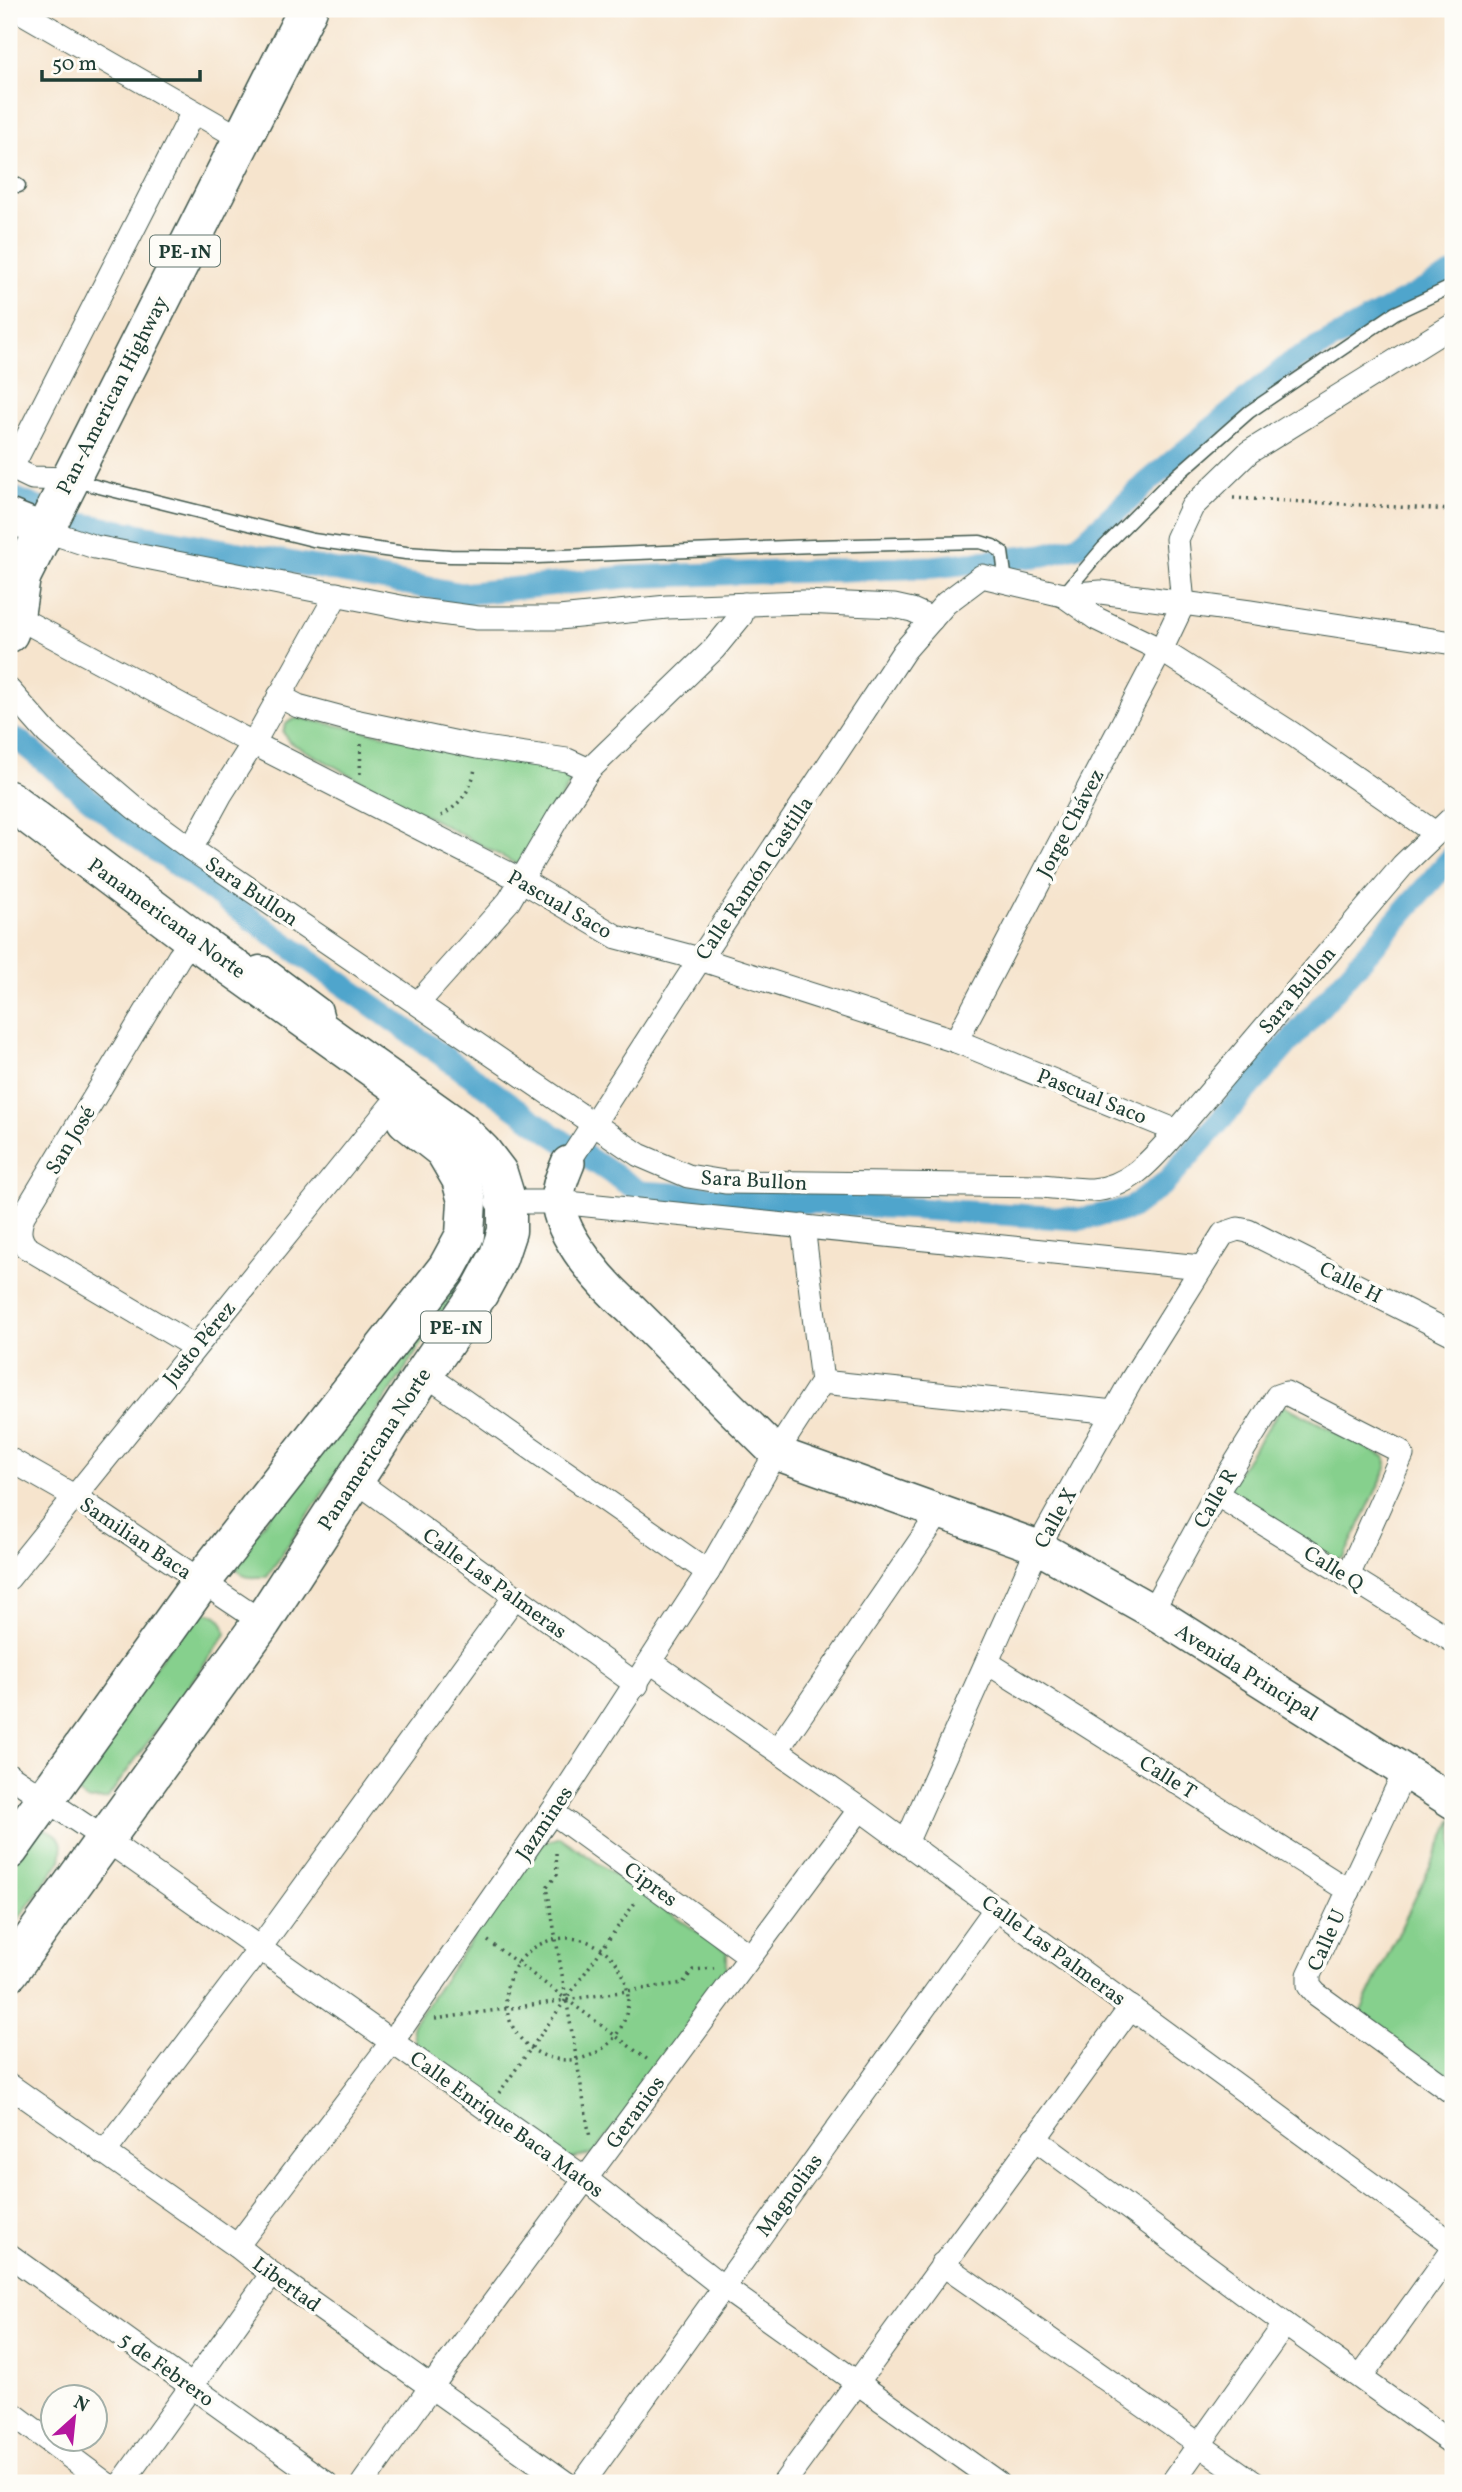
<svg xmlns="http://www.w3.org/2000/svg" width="1462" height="2492" viewBox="0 0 1462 2492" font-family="Vollkorn,serif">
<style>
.green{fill:#86d08d;stroke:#528660;stroke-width:2}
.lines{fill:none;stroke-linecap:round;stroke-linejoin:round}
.canal{stroke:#4fa5cc;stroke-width:23}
.lane-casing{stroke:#3f564b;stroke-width:15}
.street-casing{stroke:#3f564b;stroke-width:25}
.secondary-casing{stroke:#3f564b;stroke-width:36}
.highway-casing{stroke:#3f564b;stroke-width:41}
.path{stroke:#3f564b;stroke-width:3.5;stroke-dasharray:2 5;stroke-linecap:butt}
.lane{stroke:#fff;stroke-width:12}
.street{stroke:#fff;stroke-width:23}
.secondary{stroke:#fff;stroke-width:33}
.highway{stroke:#fff;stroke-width:38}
.labels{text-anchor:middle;stroke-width:7;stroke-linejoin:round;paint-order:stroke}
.shield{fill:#fdfcf7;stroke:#62766e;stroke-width:2}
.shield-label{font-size:19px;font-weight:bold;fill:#1f3d34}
.street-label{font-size:21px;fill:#1f3d34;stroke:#fdfcf7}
</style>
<rect width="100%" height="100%" fill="#fdfcf7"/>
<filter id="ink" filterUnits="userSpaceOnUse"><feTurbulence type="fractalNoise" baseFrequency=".0143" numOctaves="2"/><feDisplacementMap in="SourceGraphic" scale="14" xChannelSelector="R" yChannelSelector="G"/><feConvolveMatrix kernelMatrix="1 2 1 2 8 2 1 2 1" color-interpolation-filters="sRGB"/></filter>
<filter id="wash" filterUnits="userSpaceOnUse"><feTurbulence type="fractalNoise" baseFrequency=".00686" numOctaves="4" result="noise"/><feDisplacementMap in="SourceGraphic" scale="28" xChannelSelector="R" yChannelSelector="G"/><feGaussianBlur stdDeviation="1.57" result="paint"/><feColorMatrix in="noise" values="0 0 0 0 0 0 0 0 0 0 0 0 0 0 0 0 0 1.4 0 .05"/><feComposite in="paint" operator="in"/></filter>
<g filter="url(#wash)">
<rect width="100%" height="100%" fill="#f6e4cd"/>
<g class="green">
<path d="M299,718l278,54 -56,91 -5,1 -227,-122 -6,-10c2,-9 6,-12 16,-14z"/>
<path d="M454,1271l11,8 -198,298c-18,-1 -21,5 -34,-13z"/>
<path d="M1283,1405l102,52 2,11 -43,89 -7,2 -107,-64v-11z"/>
<path d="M195,1611c17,1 29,4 31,23l-119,165 -20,1 -12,-9 -2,-9z"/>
<path d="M1453,1819v264l-94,-68z"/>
<path d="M39,1828c19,3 27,12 22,32l-52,72v-74z"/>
<path d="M560,1837l167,115v24l-132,177 -27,7 -152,-110 -4,-24 124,-181z"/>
</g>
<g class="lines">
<g class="canal">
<path d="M9,496l63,26 390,72 163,-17 308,-10 111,-12 35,-9 70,-65 144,-120 160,-87"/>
<path d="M9,736l13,7 108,89 422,302 88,58 441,27 49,-10 36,-27 287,-326"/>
</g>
</g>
</g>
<g filter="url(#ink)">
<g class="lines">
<defs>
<g id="lane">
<path d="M9,180l10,6"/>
<path d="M75,481l238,59 93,13 44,3 87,1 276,-11 167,-4 13,4 9,6 4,30"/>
<path d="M1063,595l40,-47 63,-63 83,-73 146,-99 58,-27"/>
<path d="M243,967l16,-5 7,1 59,44 5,19"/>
</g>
<g id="street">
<path d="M16,9l226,130"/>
<path d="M9,467l23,11 38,1"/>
<path d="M11,469l182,-357"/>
<path d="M44,530l51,17 316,62 67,9h81l108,-11 136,-5 91,4 18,4 20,9"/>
<path d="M1063,595l34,24 64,31 130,83 144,100"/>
<path d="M15,616l220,118 286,146 96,57 83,22 256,82 221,90"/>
<path d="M9,690l38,43 88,75 56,41 448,306 49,21 37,6 316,4c17,1 34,4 51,4 38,-2 62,-33 85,-59l226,-266 50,-48"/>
<path d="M279,696l19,10 52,14 127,27 90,13 22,10"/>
<path d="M191,849l30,-55 33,-52 83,-148"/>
<path d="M193,939l-14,18 -156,259c-4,13 -5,20 3,31l169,100"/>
<path d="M418,1003l91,-102 51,-87 29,-44 125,-121 27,-33 4,-12"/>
<path d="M956,1041l205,-391 22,-46 -6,-65 15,-32 57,-55 204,-127"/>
<path d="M568,1163l132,-204 204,-308 42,-48 36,-27 81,19 38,-3 149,20 203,31"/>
<path d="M497,1202h61l643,65"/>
<path d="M803,1226l19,156"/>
<path d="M424,1373l284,199"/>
<path d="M822,1382l292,30"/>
<path d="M9,1459l65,37 188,126"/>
<path d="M354,1479l283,206"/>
<path d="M1216,1494l237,147"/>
<path d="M9,1578l381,-471"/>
<path d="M1152,1611l64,-117 61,-98 9,-3 114,58 2,4 -54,121"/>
<path d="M651,1662l209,147 593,435"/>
<path d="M988,1663l361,228"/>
<path d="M777,1750l163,-238"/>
<path d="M1405,1771l-96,204v11l7,8 137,99"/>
<path d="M9,1775l96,64 481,340 137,108 275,196"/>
<path d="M552,1812l198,144"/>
<path d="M906,1843l132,-296 93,-166 92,-147 15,-5 10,2 205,103"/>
<path d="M9,2085l228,161 35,28 294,209"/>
<path d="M1034,2138l251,186 168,120"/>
<path d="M104,2153l155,-204 255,-351"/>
<path d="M237,2246l155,-204 160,-230 156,-240 68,-119 46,-71"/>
<path d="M9,2255l317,228"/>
<path d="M942,2264l312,219"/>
<path d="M1361,2377l92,-128"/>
<path d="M9,2411l96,72"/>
<path d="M122,2483l150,-209"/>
<path d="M363,2483l68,-96 429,-578"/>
<path d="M583,2483l413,-575"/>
<path d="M784,2483l347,-476"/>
<path d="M1172,2483l113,-159"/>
</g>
<g id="secondary">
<path d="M9,516l35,14"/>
<path d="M568,1163c-5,12 -11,25 -10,38 2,36 46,85 73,108l145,144 262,94 114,64 301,191"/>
</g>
<g id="highway">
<path d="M9,592l12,-15 287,-568"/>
<path d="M9,633l6,-17 6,-39"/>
<path d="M9,800l184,139 267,191 22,22 16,21 9,29v29l-9,27 -19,35 -55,80 -162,249 -253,350"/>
<path d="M9,1850l192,-268 246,-314 18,-33 2,-34 -6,-22 -17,-29 -38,-30"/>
</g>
</defs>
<use href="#lane" class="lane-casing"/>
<use href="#street" class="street-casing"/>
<use href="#secondary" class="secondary-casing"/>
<use href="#highway" class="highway-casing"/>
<g class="path">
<path d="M1233,498l220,12"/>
<path d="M360,774l1,-30"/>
<path d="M441,816c18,-10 32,-28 34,-49"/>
<path d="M556,1853l1,22 -10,12 43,251"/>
<circle cx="567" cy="1999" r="61"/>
<path d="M488,1941l160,119"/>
<path d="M435,2019l248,-36 10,-13 21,-2"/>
<path d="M499,2093l138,-193"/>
</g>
<use href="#lane" class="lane"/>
<use href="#street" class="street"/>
<use href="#secondary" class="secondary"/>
<use href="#highway" class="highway"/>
</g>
</g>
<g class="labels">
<g class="shield">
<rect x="150" y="235.5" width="70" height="31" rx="5"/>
<rect x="421" y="1311.5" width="70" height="31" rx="5"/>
</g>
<g class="shield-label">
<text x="185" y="258">PE-1N</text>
<text x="456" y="1334">PE-1N</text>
</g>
<g class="street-label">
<text transform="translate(112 395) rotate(-63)" y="7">Pan-American Highway</text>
<text transform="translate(1070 823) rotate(-62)" y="7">Jorge Chávez</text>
<text transform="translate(754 878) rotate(-56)" y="7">Calle Ramón Castilla</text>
<text transform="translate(252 891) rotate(34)" y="7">Sara Bullon</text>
<text transform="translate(560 904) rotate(30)" y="7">Pascual Saco</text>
<text transform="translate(167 918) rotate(36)" y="7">Panamericana Norte</text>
<text transform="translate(1297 990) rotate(-50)" y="7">Sara Bullon</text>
<text transform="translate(1092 1096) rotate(22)" y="7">Pascual Saco</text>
<text transform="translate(70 1140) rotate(-59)" y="7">San José</text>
<text transform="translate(754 1180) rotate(3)" y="7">Sara Bullon</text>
<text transform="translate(1351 1282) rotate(27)" y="7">Calle H</text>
<text transform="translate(199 1343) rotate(-51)" y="7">Justo Pérez</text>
<text transform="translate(374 1449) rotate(-57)" y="7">Panamericana Norte</text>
<text transform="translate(1215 1498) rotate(-60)" y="7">Calle R</text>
<text transform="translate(1055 1518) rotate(-61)" y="7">Calle X</text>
<text transform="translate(136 1538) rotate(34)" y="7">Samilian Baca</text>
<text transform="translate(1334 1568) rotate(32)" y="7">Calle Q</text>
<text transform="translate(495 1583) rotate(36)" y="7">Calle Las Palmeras</text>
<text transform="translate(1247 1672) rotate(32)" y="7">Avenida Principal</text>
<text transform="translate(1168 1777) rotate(32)" y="7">Calle T</text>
<text transform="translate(544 1823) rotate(-56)" y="7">Jazmines</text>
<text transform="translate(651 1884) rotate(36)" y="7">Cipres</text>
<text transform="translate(1326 1940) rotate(-66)" y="7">Calle U</text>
<text transform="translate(1054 1950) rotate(36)" y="7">Calle Las Palmeras</text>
<text transform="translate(635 2112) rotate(-54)" y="7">Geranios</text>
<text transform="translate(507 2124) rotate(36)" y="7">Calle Enrique Baca Matos</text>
<text transform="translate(789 2195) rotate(-54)" y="7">Magnolias</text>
<text transform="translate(287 2284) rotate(36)" y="7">Libertad</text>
<text transform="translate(167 2369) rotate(36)" y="7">5 de Febrero</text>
</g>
</g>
<rect width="1462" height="2492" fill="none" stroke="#fdfcf7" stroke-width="35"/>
<g transform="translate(74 2418) rotate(27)"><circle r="33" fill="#fdfcf7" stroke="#a4b0a9" stroke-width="2"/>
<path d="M0-5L12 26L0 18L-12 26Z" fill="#b5179e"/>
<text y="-10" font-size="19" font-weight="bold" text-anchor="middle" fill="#1f3d34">N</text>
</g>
<path d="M42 70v10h158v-10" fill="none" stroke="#1f3d34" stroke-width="3.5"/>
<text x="52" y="70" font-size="21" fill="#1f3d34" stroke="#fdfcf7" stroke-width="5" paint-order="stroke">50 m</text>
</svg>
